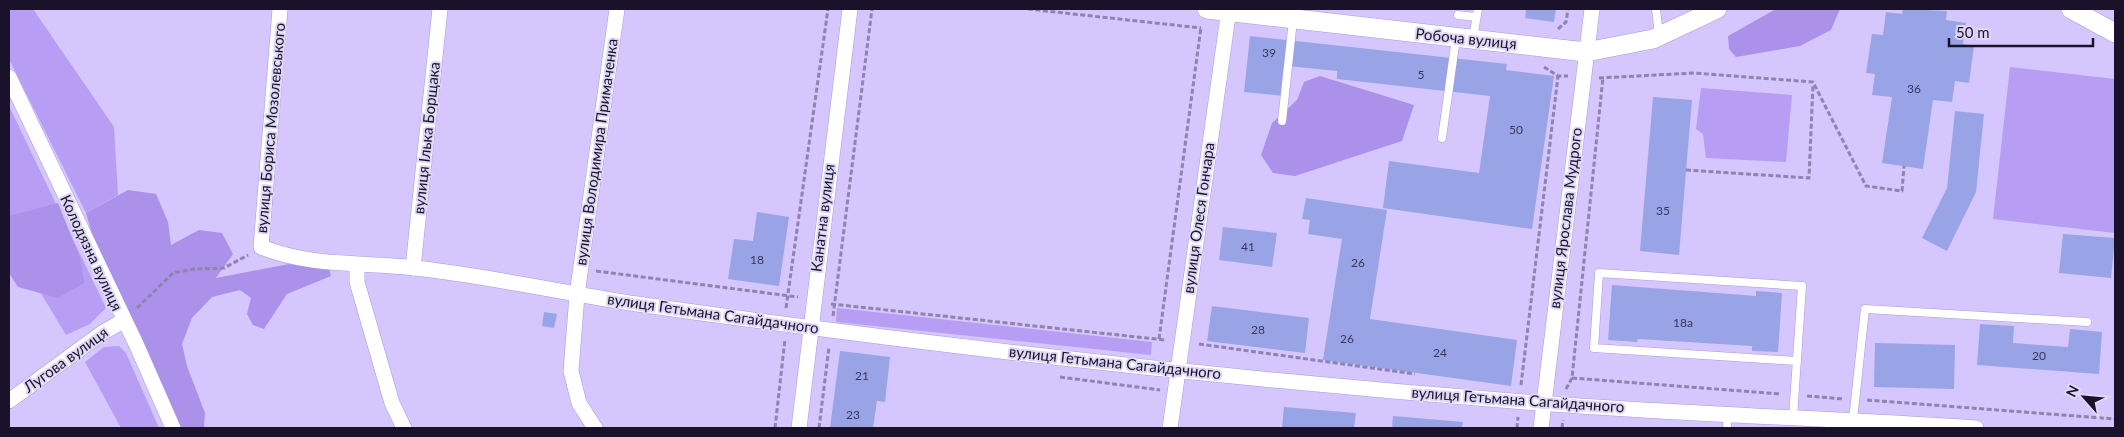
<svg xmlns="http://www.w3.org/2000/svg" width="2124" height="437" viewBox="0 0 2124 437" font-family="Lato,sans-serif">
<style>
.green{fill:#b79df3}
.forest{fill:#ac91eb}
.building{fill:#99a4e7}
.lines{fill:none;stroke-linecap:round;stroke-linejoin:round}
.service-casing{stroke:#ac99dd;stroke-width:9}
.minor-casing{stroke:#ac99dd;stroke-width:16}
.tertiary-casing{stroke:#ac99dd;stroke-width:20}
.path{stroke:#9083b0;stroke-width:3;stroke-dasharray:5 2.5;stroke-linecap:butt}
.service{stroke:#fff;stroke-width:8}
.minor{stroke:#fff;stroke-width:15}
.tertiary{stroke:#fff;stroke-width:19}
.labels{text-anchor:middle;stroke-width:4;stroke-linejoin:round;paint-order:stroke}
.number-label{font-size:12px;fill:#3a365a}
.street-label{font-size:15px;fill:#1a122b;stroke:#dfd8f5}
</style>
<rect width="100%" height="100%" fill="#d5c6fe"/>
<g class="green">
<path d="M9,9h24l81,118 4,68 -32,18 -77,-154z"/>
<path d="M2010,67l105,12v154l-122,-14z"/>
<path d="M1701,88l91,7 -6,67 -80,-4 -3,-24 -7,-5z"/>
<path d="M9,106l97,202 -16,16 -24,11 -57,-95z"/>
<path d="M837,308l315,34 -1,13 -315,-33z"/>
<path d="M119,346l7,7 33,75h-38l-36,-66 19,-15z"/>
</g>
<g class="forest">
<path d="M1776,9h64l-9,21 -31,16 -64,11 -7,-8 -1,-13z"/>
<path d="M1320,76l94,29 -12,36 -107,35 -22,-3 -12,-18 11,-32 25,-23 7,-18z"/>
<path d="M128,190l28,4 12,28 3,23 28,-15 23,3 11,21 -17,24 73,-14 40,4 2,8 -44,18 -23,35 -11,-4 -6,-11 4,-16 -11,-8 -28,7 -20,21 -10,26 5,22 18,47 -1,15h-25l-77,-161 -16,-54z"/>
<path d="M58,203l22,55 4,25 -26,15 -40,-11 -9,-14v-57z"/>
</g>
<g class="building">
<path d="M1526,9h30l-2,13 -29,-4z"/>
<path d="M1903,9l44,2 -1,9 20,3 -3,21 11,2 -5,37 -14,-2 -3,21 -19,-2 -10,69 -41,-6 10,-66 -20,-2 3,-21 -9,-1 6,-39 11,1 3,-23 16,2z"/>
<path d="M1250,36l257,28 -1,6 48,6 -22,153 -149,-21 6,-47 90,12 11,-77 -153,-17v-8l-49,-5 -4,30 -40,-4z"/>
<path d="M1653,97l39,3 -13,155 -39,-4z"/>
<path d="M1955,111l29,3 -8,78 -29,59 -25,-13 25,-50z"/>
<path d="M1306,198l81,12 -17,109 147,21 -6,46 -188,-26 19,-121 -34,-5 2,-14 -8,-1z"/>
<path d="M757,212l32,5 -10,69 -51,-7 6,-40 19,2z"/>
<path d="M1223,227l54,6 -5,34 -53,-7z"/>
<path d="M2063,234l52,4 -4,40 -52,-5z"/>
<path d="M1612,285l144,11v-5l26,2 -4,59 -26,-1v-5l-114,-7 -1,3 -29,-2z"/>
<path d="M1212,306l97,12 -4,35 -98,-12z"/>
<path d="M544,312l13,2 -3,14 -12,-2z"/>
<path d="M1980,324l34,2 -1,17 55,4 2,-18 32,3 -3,42 -122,-9z"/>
<path d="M1875,343l80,2 -1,44 -80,-2z"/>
<path d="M840,351l50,6 -5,45 -8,-1 -4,27h-43z"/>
<path d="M1284,407l72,6 -2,15h-72z"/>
<path d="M1393,416l70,6 -1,6h-70z"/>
</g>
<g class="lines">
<defs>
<g id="service">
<path d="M1656,9l3,27"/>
<path d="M1458,15l18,2"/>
<path d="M1473,38l5,-29"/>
<path d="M1282,121l11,-101"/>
<path d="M1442,138l14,-100"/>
<path d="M1793,417l9,-131 -203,-13 -5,75 203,13"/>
<path d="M1853,420l12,-111 222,13"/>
<path d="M1727,428l1,-15"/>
</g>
<g id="minor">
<path d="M280,9l-19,238c50,20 102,15 154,21 74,8 148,25 222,36 295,42 591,75 888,98 150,12 301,16 451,26"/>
<path d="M9,77l128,269 36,82"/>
<path d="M357,265v17l35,121 12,25"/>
<path d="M413,268l27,-259"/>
<path d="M9,401l93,-68 21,-12"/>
<path d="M595,428l-16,-25 -8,-32 6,-76 40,-286"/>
<path d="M799,428l51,-419"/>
<path d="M1170,428l59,-419"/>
<path d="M1541,428l51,-419"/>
</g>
<g id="tertiary">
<path d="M1207,9l379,43 67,-13 64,-30"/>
<path d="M2071,9l44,24"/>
</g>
</defs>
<use href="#service" class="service-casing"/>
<use href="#minor" class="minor-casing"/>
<use href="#tertiary" class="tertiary-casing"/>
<g class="path">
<path d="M1028,9l173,19"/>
<path d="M1558,29l8,-7 2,-13"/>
<path d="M1544,67l14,9h10"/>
<path d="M1599,78l95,-5 119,9 53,104 36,5 2,-25"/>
<path d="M1686,170l123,8 4,-94"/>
<path d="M596,271l202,26"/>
<path d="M831,304l334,36"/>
<path d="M137,308l36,-35 21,-4 30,-1 24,-13"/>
<path d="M786,308l42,-299"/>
<path d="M833,316l39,-307"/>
<path d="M1159,339l42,-312"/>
<path d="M1199,344l216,30"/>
<path d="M1060,377l100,13"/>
<path d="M1572,378l209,16"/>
<path d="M1521,385l37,-309"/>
<path d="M1566,389l6,-11 31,-301"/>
<path d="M1807,396l37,3"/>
<path d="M1867,400l248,19"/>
<path d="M775,428l10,-89"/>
<path d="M819,428l10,-81"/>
<path d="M1517,428l1,-11"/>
<path d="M1562,428l1,-8"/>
</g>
<use href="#service" class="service"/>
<use href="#minor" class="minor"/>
<use href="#tertiary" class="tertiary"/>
</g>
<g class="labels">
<g class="number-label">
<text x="1269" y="57">39</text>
<text x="1421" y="79">5</text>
<text x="1914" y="93">36</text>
<text x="1516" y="134">50</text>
<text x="1663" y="215">35</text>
<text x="1248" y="251">41</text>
<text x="757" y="264">18</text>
<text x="1358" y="267">26</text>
<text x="1683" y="327">18а</text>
<text x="1258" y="334">28</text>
<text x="1347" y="343">26</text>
<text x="1440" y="357">24</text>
<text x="2039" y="360">20</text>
<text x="862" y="380">21</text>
<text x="853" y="419">23</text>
</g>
<g class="street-label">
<text transform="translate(1466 39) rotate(6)" y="5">Робоча вулиця</text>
<text transform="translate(271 128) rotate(-85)" y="5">вулиця Бориса Мозолевського</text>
<text transform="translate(427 138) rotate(-84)" y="5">вулиця Ілька Борщака</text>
<text transform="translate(597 152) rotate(-82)" y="5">вулиця Володимира Примаченка</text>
<text transform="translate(823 218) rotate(-83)" y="5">Канатна вулиця</text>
<text transform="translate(1199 218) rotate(-82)" y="5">вулиця Олеся Гончара</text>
<text transform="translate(1566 218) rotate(-83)" y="5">вулиця Ярослава Мудрого</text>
<text transform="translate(91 253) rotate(65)" y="5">Колодязна вулиця</text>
<text transform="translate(713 314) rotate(8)" y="5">вулиця Гетьмана Сагайдачного</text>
<text transform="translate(66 360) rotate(-36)" y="5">Лугова вулиця</text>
<text transform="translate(1115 363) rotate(6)" y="5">вулиця Гетьмана Сагайдачного</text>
<text transform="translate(1518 400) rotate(4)" y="5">вулиця Гетьмана Сагайдачного</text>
</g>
</g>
<rect width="2124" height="437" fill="none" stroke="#1a122b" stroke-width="20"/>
<g transform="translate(2084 397) rotate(297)" stroke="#dfd8f5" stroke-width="4" paint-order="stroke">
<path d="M0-4L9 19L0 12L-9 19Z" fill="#1a122b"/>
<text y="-8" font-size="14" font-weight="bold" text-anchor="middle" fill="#1a122b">N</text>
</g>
<path d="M1949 38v8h144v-8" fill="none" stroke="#1a122b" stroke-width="2.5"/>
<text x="1956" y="38" font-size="15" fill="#1a122b" stroke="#dfd8f5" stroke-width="4" paint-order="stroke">50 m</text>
</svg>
